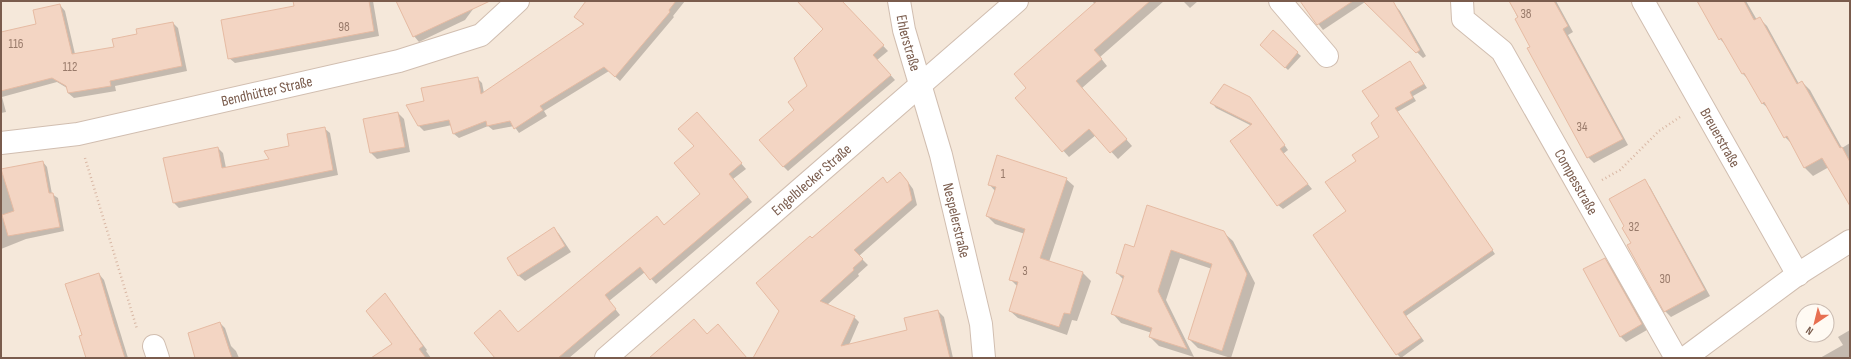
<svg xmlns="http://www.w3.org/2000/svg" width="1851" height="359" viewBox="0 0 1851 359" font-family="'Sofia Sans Condensed',sans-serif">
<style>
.residential{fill:#f5e8da;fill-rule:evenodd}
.shadow{fill:#0003}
.building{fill:#f3d5c3;stroke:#e6bba3}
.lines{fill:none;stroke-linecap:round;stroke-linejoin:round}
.minor-casing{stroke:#d1beb0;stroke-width:24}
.path{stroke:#d9b8a5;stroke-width:2.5;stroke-dasharray:1 3;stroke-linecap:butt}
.minor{stroke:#fff;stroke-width:22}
.labels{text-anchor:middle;stroke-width:4;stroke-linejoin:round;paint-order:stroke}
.number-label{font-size:13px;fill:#987a6a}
.street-label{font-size:15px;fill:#7a5c4d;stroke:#fffaf3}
</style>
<rect width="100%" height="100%" fill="#fdf6ec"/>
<path class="residential" d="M1,1h1849v357h-1849zM1803,311h24v24h-24z"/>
<g class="shadow">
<path d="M294,1h79l6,35 -144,27 -6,-5 66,-51z"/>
<path d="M397,1h82l-14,19 -46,22 -5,-6z"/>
<path d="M587,1h98l-12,15 1,1 -54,64 -11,-10 -65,40 3,5 -28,17 -5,-7 -21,4 -5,-4 -29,12 -5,-4 -2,-9 -28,6 -5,-5 6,-24 52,-24 5,5 2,10 100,-68 -9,-8z"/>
<path d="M798,1h43l47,50 -11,9 18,20 -107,91 -5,-5 13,-56 13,-24 15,-57z"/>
<path d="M1092,1h72l-64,56 7,9 -25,22 50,58 -14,13 -22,-24 -27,22 -53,-59 12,-10 67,-84z"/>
<path d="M1183,1h15l-8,7z"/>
<path d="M1301,1h90l9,10 26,45 -3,2 -58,-56 -42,28z"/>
<path d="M1510,1h46l17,31 -5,3 60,110 -34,18 -6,-6 -57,-110z"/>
<path d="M1697,1h49l11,19 2,-2 8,8 32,58 3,-2 8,8 32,58 8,-5v58l-21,-34 -16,9 -8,-8 -12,-23 -8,-8 -15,-27 -8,-7 -12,-22 -7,-7 -17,-29 -6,-6z"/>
<path d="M60,5l5,6 10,43 40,-6 23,-13 -1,-5 36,-7 5,5 9,43 -72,15 1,5 -42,7 -6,-5 -1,-5 -10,-6 -55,15 4,15 -5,1v-53l36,-36z"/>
<path d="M1273,32l28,24 -13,14 -26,-25z"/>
<path d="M1410,62l17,26 -14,8 3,5 -19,11 98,142 -89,62 18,25 -23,17 -4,-4 -50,-142 11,-51 22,-24 1,-21z"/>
<path d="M1212,103h42l34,47 -5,4 29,35 -29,20 -5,-4 -26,-79 -36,-18z"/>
<path d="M398,113l6,6 6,33 -33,7 -6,-6z"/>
<path d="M702,119l44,50 -13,10 19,23 -96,82 -11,-12 -36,29 11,14 -51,43h-64l13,-25 139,-116 7,9 38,-32 -7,-48z"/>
<path d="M324,128l6,5 8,42 -159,33 -5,-5 -10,-44 54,-11 5,5 3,15 45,-8 19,-14z"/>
<path d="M43,162l4,5 5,27 6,4 6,33 -38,8 -25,10v-79z"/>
<path d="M905,178l8,11 4,16 -58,51 9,9 -10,9 1,2 -32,29 27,12 5,5 -10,23 59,-14 30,-20 6,6 9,41h-199l26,-48 32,-70 75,-56z"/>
<path d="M1066,179l8,7 -25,76 34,11 8,8 -14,40 -5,-1 -5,15 -49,-17 -8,-7 8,-24 -8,-8 15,-45 -30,-10 -8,-8 8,-25 -6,-7z"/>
<path d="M1644,181l6,6 60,109 -39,21 -6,-6 -37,-65 4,-2z"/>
<path d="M554,229l5,5 12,18 -46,29 -6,-5 -11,-18z"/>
<path d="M1223,232l10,9 22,42 -24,75 -33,-10 -9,-9 23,-70 -32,-11 -14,42 28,57 -35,-11 -9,-9 2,-4 -31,-10 -8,-9 11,-34 -7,-7 17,-25z"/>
<path d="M1605,259l5,6 37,65 -21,12 -6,-6z"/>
<path d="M99,274l5,6 24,78h-37z"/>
<path d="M385,294l42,56 -1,1 5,7h-58l20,-14z"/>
<path d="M220,323l5,5 6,18 5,5 3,7h-43z"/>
<path d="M1850,330v28h-30l23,-13 -5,-8z"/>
</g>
<g class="building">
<path d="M293,1h76l5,30 -146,28 -7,-39 73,-14z"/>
<path d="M396,1h94l-77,36z"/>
<path d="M586,1h90l-7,9 1,2 -55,65 -11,-10 -64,39 3,4 -29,19 -4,-8 -23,5 -1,-5 -33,13 -4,-14 -31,6 -12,-21 18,-4 -3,-13 57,-11 3,17 103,-70 -10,-7z"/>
<path d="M797,1h45l42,44 -11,10 18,20 -108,92 -24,-27 35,-30 -6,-8 19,-16 -13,-28 29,-29z"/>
<path d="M1097,1h53l-56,49 8,9 -26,22 51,58 -17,14 -21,-24 -27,23 -47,-54 11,-10 -12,-14z"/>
<path d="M1300,1h53l-36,24z"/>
<path d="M1363,1h30l27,49 -4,3z"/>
<path d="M1509,1h45l14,25 -5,3 60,110 -36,19 -60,-110 3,-1 -15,-28 3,-2z"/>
<path d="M1697,1h47l10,19 6,-3 37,67 5,-3 38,67 2,-1 8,15v44l-28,-48 -18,10 -17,-32 -3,2 -20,-36 -2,2 -18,-31 -2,1 -21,-36 -2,2z"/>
<path d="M60,4l12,50 42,-7 -2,-8 25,-5 -1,-5 37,-7 9,44 -72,15 1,5 -43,7 -2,-7 -14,-8 -51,13v-59l35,-8 -3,-14z"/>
<path d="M1273,30l25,22 -13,16 -25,-23z"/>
<path d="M1410,61l14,23 -14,8 3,6 -18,10 98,142 -90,62 18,26 -25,17 -83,-120 33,-24 -21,-29 31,-21 -4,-6 27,-18 -8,-14 8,-7 -17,-25z"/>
<path d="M1224,84l26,13 35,48 -5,4 28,35 -31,22 -47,-65 22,-17 -42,-21z"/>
<path d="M398,112l7,35 -35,6 -7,-34z"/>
<path d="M697,112l45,51 -13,11 19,23 -98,83 -10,-13 -35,28 11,14 -58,49h-63l-21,-25 26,-23 18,22 139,-116 7,9 36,-31 -26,-31 20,-17 -16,-17z"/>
<path d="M325,127l8,43 -160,33 -10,-45 55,-11 4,21 47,-9 -5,-8 25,-5 -2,-12z"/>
<path d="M997,155l70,23 -27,80 43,14 -13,42 -6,-1 -5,14 -50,-16 9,-29 -9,-2 16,-51 -39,-13 10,-29 -8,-2z"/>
<path d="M43,161l6,32h4l7,34 -52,9 -6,-21 12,-4 -13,-42z"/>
<path d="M900,172l8,10 4,18 -58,50 9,9 -10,9 1,2 -34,31 35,15 -14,30 66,-16 -3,-12 34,-8 12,48h-197l26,-47 -23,-28 54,-47 2,2 71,-61 4,6z"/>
<path d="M1645,179l60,111 -41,22 -37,-67 4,-2 -9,-15 2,-2 -15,-27z"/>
<path d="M1147,205l77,26 23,43 -25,77 -34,-12 24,-75 -41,-14 -13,41 29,58 -38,-12 3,-9 -41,-14 13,-38 -8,-3 9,-29 9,3z"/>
<path d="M554,227l11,19 -47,30 -11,-18z"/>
<path d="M1605,258l37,66 -22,13 -37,-68z"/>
<path d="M99,273l15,51 11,34h-39l-7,-22 3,-1 -17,-51z"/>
<path d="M385,293l38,53 -4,3 7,9h-55l21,-14 -26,-33z"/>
<path d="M694,319l13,15 11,-10 29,34h-98z"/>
<path d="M220,322l12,36h-37l-7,-25z"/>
</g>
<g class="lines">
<defs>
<g id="minor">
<path id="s1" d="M899,1l5,29 37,125 40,169 3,34"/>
<path d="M1280,1l47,55"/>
<path id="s2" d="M1462,1l1,18 39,32 174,307"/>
<path id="s3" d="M1643,1l155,274"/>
<path id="s4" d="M1,143l77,-9 321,-73 82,-26 37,-34"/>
<path d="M154,346l4,12"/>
<path id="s5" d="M606,358l411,-357"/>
<path d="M1685,358l113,-84 52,-33"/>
</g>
</defs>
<use href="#minor" class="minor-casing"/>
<g class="path">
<path d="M85,158l52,171"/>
<path d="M1602,180l18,-10 39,-39 21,-14"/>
</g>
<use href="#minor" class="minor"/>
</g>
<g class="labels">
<g class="number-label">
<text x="1526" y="18">38</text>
<text x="344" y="31">98</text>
<text x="16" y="48">116</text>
<text x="70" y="71">112</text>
<text x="1582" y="131">34</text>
<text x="1003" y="178">1</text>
<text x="1634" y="231">32</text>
<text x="1025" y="275">3</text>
<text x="1665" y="283">30</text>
</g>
<g class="street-label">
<text dy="5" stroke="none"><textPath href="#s1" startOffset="43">Ehlerstraße</textPath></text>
<text dy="5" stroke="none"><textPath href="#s4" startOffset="271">Bendhütter Straße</textPath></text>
<text dy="5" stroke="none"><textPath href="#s3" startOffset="157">Breuerstraße</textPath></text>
<text dy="5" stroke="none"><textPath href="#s5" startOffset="272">Engelblecker Straße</textPath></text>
<text dy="5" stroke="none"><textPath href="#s2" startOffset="219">Compesstraße</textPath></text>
<text dy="5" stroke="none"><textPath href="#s1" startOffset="227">Nespelerstraße</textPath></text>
</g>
</g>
<rect width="1851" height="359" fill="none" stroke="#7a5c4d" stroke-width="4"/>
<g transform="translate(1815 323) rotate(215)"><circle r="19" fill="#fffaf3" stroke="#cabbb1"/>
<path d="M0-3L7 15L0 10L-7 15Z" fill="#e76f51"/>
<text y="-6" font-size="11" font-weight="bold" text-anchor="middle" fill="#7a5c4d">N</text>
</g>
</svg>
